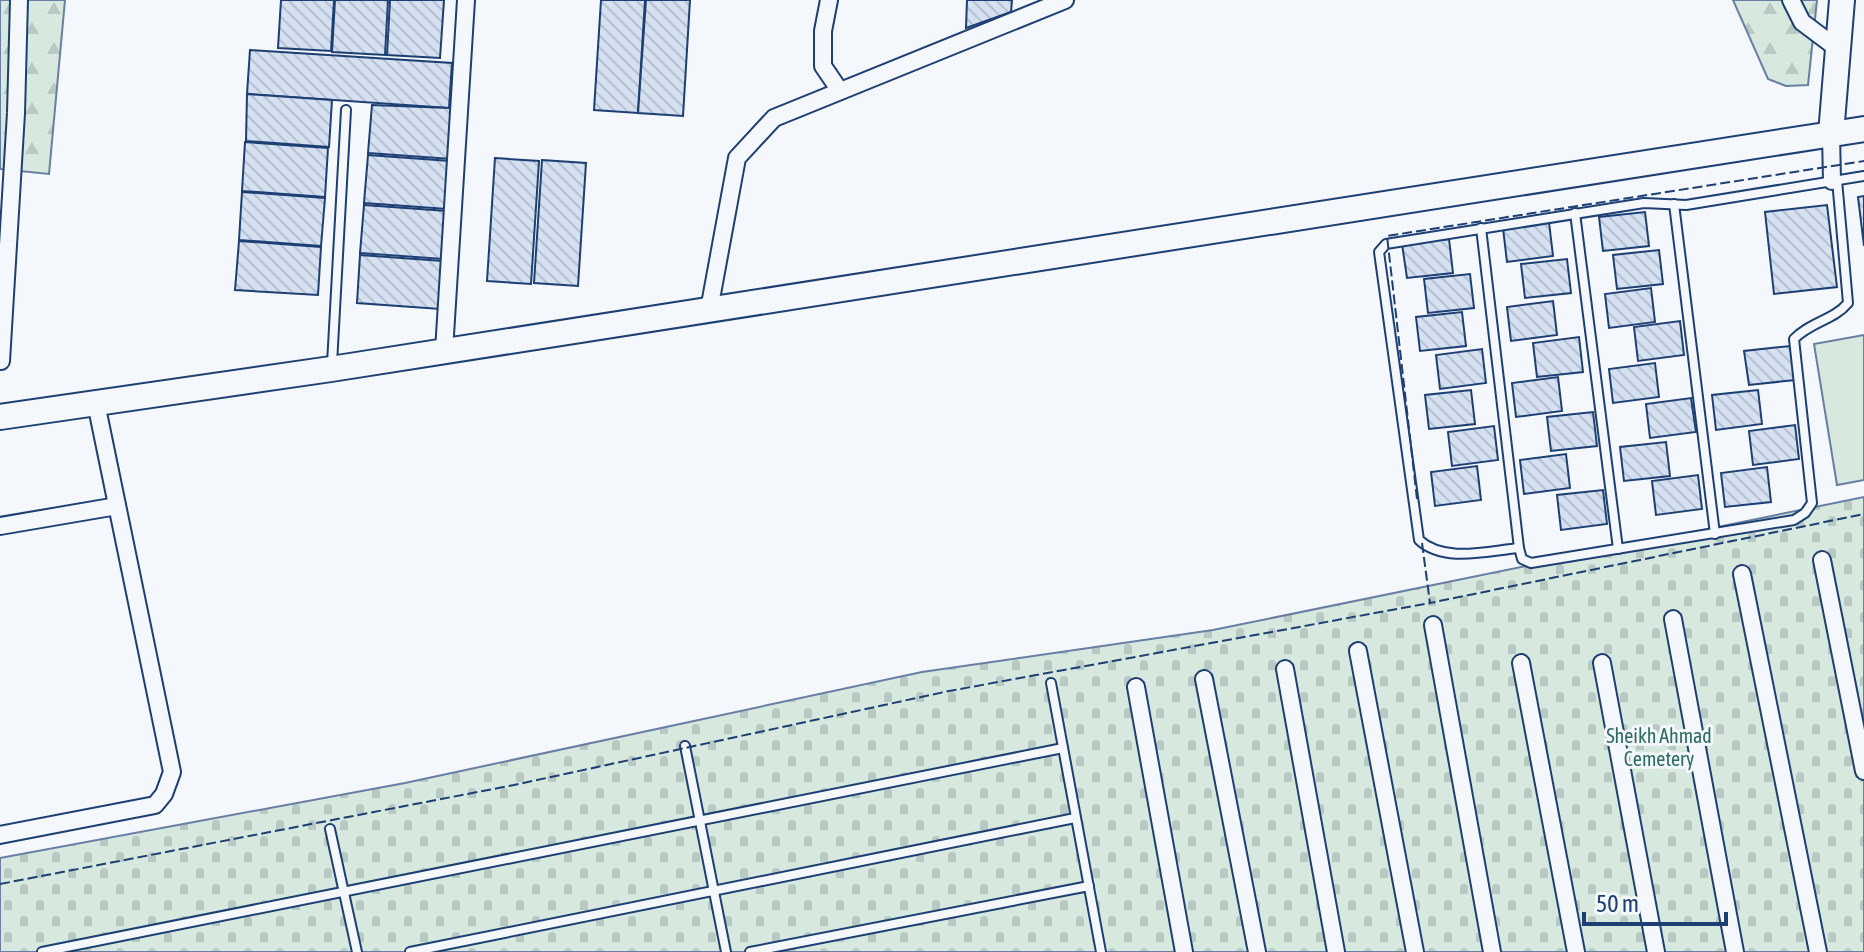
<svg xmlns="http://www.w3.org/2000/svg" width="1864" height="952" viewBox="0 0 1864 952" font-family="'Asap Condensed',sans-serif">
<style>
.grass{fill:#d7e8df;stroke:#687fa3;stroke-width:2}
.forest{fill:url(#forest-firs);stroke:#687fa3;stroke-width:2}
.cemetery{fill:url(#cemetery-stones);stroke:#687fa3;stroke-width:2}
.building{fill:url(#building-back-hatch);stroke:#1d3f73;stroke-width:2}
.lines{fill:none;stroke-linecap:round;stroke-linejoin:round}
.lane-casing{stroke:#1d3f73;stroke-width:12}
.street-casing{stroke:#1d3f73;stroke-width:20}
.secondary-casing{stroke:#1d3f73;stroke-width:28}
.lane{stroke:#f4f7fb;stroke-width:8}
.street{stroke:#f4f7fb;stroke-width:16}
.secondary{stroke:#f4f7fb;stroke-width:24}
.fence{stroke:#1d3f73;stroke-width:2;stroke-dasharray:10 4;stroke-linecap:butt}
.labels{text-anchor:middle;stroke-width:6;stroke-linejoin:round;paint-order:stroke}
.park-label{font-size:20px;fill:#2c6c60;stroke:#f4f7fb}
</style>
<defs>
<pattern id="forest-firs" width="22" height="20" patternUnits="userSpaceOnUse" patternTransform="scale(2)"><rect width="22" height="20" fill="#d7e8df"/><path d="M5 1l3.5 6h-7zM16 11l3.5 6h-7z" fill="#b8c8c3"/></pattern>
<pattern id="cemetery-stones" width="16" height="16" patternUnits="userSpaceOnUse" patternTransform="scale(2)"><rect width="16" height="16" fill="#d7e8df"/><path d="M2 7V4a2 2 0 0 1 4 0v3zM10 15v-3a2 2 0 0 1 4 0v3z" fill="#b8c8c3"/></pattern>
<pattern id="building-back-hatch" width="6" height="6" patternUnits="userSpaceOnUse" patternTransform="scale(2)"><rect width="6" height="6" fill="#d5e0f0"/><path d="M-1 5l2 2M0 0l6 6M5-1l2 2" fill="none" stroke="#b6c1d1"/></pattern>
</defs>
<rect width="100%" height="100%" fill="#f4f7fb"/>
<path class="grass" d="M1864,335v145l-27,5 -23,-141z"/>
<g class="forest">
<path d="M0,0h65l-16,174 -49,-5z"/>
<path d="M1733,0h84l-9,85 -22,1 -18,-7z"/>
</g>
<path class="cemetery" d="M1864,497v455h-1864v-94l405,-75 517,-111 291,-42z"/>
<g class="building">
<path d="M281,0h53l-3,51 -53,-3z"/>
<path d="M335,0h53l-3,55 -53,-3z"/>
<path d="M390,0h54l-4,58 -53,-3z"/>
<path d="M601,0h44l-7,113 -44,-3z"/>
<path d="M646,0h44l-7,116 -45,-3z"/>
<path d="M967,0h45l-1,12 -45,16z"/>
<path d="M250,50l202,13 -3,45 -202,-14z"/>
<path d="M247,94l85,6 -3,47 -83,-6z"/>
<path d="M372,105l77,3 6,3 -4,48 -83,-6z"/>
<path d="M245,142l83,6 -3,49 -83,-6z"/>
<path d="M368,155l82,6 -3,48 -83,-6z"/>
<path d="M495,158l44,3 -8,123 -44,-3z"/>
<path d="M542,160l44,3 -8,123 -44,-3z"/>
<path d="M242,192l83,6 -4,48 -82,-6z"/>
<path d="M1864,196v50l-6,-49z"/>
<path d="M364,205l83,6 -4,48 -83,-6z"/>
<path d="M1827,205l10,82 -63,7 -9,-82z"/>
<path d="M1645,212l4,34 -46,5 -4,-34z"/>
<path d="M1549,222l4,34 -46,6 -4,-34z"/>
<path d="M1449,239l4,34 -46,5 -5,-34z"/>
<path d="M239,241l82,6 -3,48 -83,-5z"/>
<path d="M1659,250l4,34 -46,5 -4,-34z"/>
<path d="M360,255l83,6 -3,48 -83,-6z"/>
<path d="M1567,259l4,34 -46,5 -4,-34z"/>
<path d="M1470,274l4,34 -46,5 -4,-34z"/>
<path d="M1651,288l4,34 -46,6 -4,-34z"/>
<path d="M1553,301l4,34 -46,6 -4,-34z"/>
<path d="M1462,312l4,34 -46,5 -4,-34z"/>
<path d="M1680,321l4,34 -46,6 -4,-34z"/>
<path d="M1579,337l4,35 -46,5 -4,-34z"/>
<path d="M1790,346l5,34 -46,5 -5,-34z"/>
<path d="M1482,349l4,34 -46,6 -4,-34z"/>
<path d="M1655,363l4,34 -46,6 -4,-34z"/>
<path d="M1558,377l4,34 -46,6 -4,-34z"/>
<path d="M1471,390l4,34 -46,5 -4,-34z"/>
<path d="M1758,390l4,34 -46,6 -4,-35z"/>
<path d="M1691,398l5,34 -46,6 -4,-34z"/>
<path d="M1593,412l4,34 -46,5 -4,-34z"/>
<path d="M1795,425l4,34 -46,6 -4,-34z"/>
<path d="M1494,426l4,34 -46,6 -4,-34z"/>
<path d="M1666,442l4,34 -46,5 -4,-34z"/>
<path d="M1566,454l4,34 -46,6 -4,-34z"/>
<path d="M1477,466l4,34 -46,6 -4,-34z"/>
<path d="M1767,467l4,35 -46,5 -4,-34z"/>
<path d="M1698,475l4,34 -46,6 -4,-34z"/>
<path d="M1603,490l4,34 -46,6 -4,-35z"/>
</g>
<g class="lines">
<defs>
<g id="lane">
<path d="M1837,180l11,123c-14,17 -38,19 -54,36l18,164 -7,10 -11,7 -263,43 -9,-4 -3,-11c-32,3 -75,15 -100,-8l-40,-288 7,-8 258,-41 42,2 178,-29"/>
<path d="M1674,204l41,330"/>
<path d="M1575,213l43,336"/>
<path d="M1481,228l38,320"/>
<path d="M332,364l14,-254"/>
<path d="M1051,683l50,269"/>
<path d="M685,746l41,206"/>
<path d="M330,829l27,123"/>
<path d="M42,952l1021,-204"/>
<path d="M410,952l665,-134"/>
<path d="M750,952l339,-66"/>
</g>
<g id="street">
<path d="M829,0l-6,31v35l17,25"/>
<path d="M1791,0l11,22 36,27"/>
<path d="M1831,134l1,47"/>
<path d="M709,310l28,-152 37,-40 291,-118"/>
<path d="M444,351l22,-351"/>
<path d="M1,361l15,-248 3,-113"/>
<path d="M0,526l117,-20"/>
<path d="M1822,560l42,211"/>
<path d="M1742,574l76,378"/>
<path d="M1673,619l62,333"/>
<path d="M1433,625l59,327"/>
<path d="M1358,651l57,301"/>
<path d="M1521,663l55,289"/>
<path d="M1602,663l54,289"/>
<path d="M1285,669l51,283"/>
<path d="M1204,679l53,273"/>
<path d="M1136,687l48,265"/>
<path d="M0,835l155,-30 9,-11 8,-22 -76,-369"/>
</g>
<g id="secondary">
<path d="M1831,134l11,-134"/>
<path d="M0,417l331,-48 1533,-240"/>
</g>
</defs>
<use href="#lane" class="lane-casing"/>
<use href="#street" class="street-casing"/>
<use href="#secondary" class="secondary-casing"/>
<use href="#lane" class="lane"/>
<use href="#street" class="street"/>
<use href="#secondary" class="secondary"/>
<g class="fence">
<path d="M1417,499l-30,-263 477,-75"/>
<path d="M1422,543l8,60 434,-89"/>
<path d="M0,884l514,-99 435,-94 481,-88"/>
</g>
</g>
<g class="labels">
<g class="park-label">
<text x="1659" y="743">Sheikh Ahmad<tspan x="1659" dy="23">Cemetery</tspan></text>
</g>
</g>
<path d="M1584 912v12h142v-12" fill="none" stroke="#1d3f73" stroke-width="4"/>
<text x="1596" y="912" font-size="24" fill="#1d3f73" stroke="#f4f7fb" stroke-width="6" paint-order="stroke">50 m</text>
</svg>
